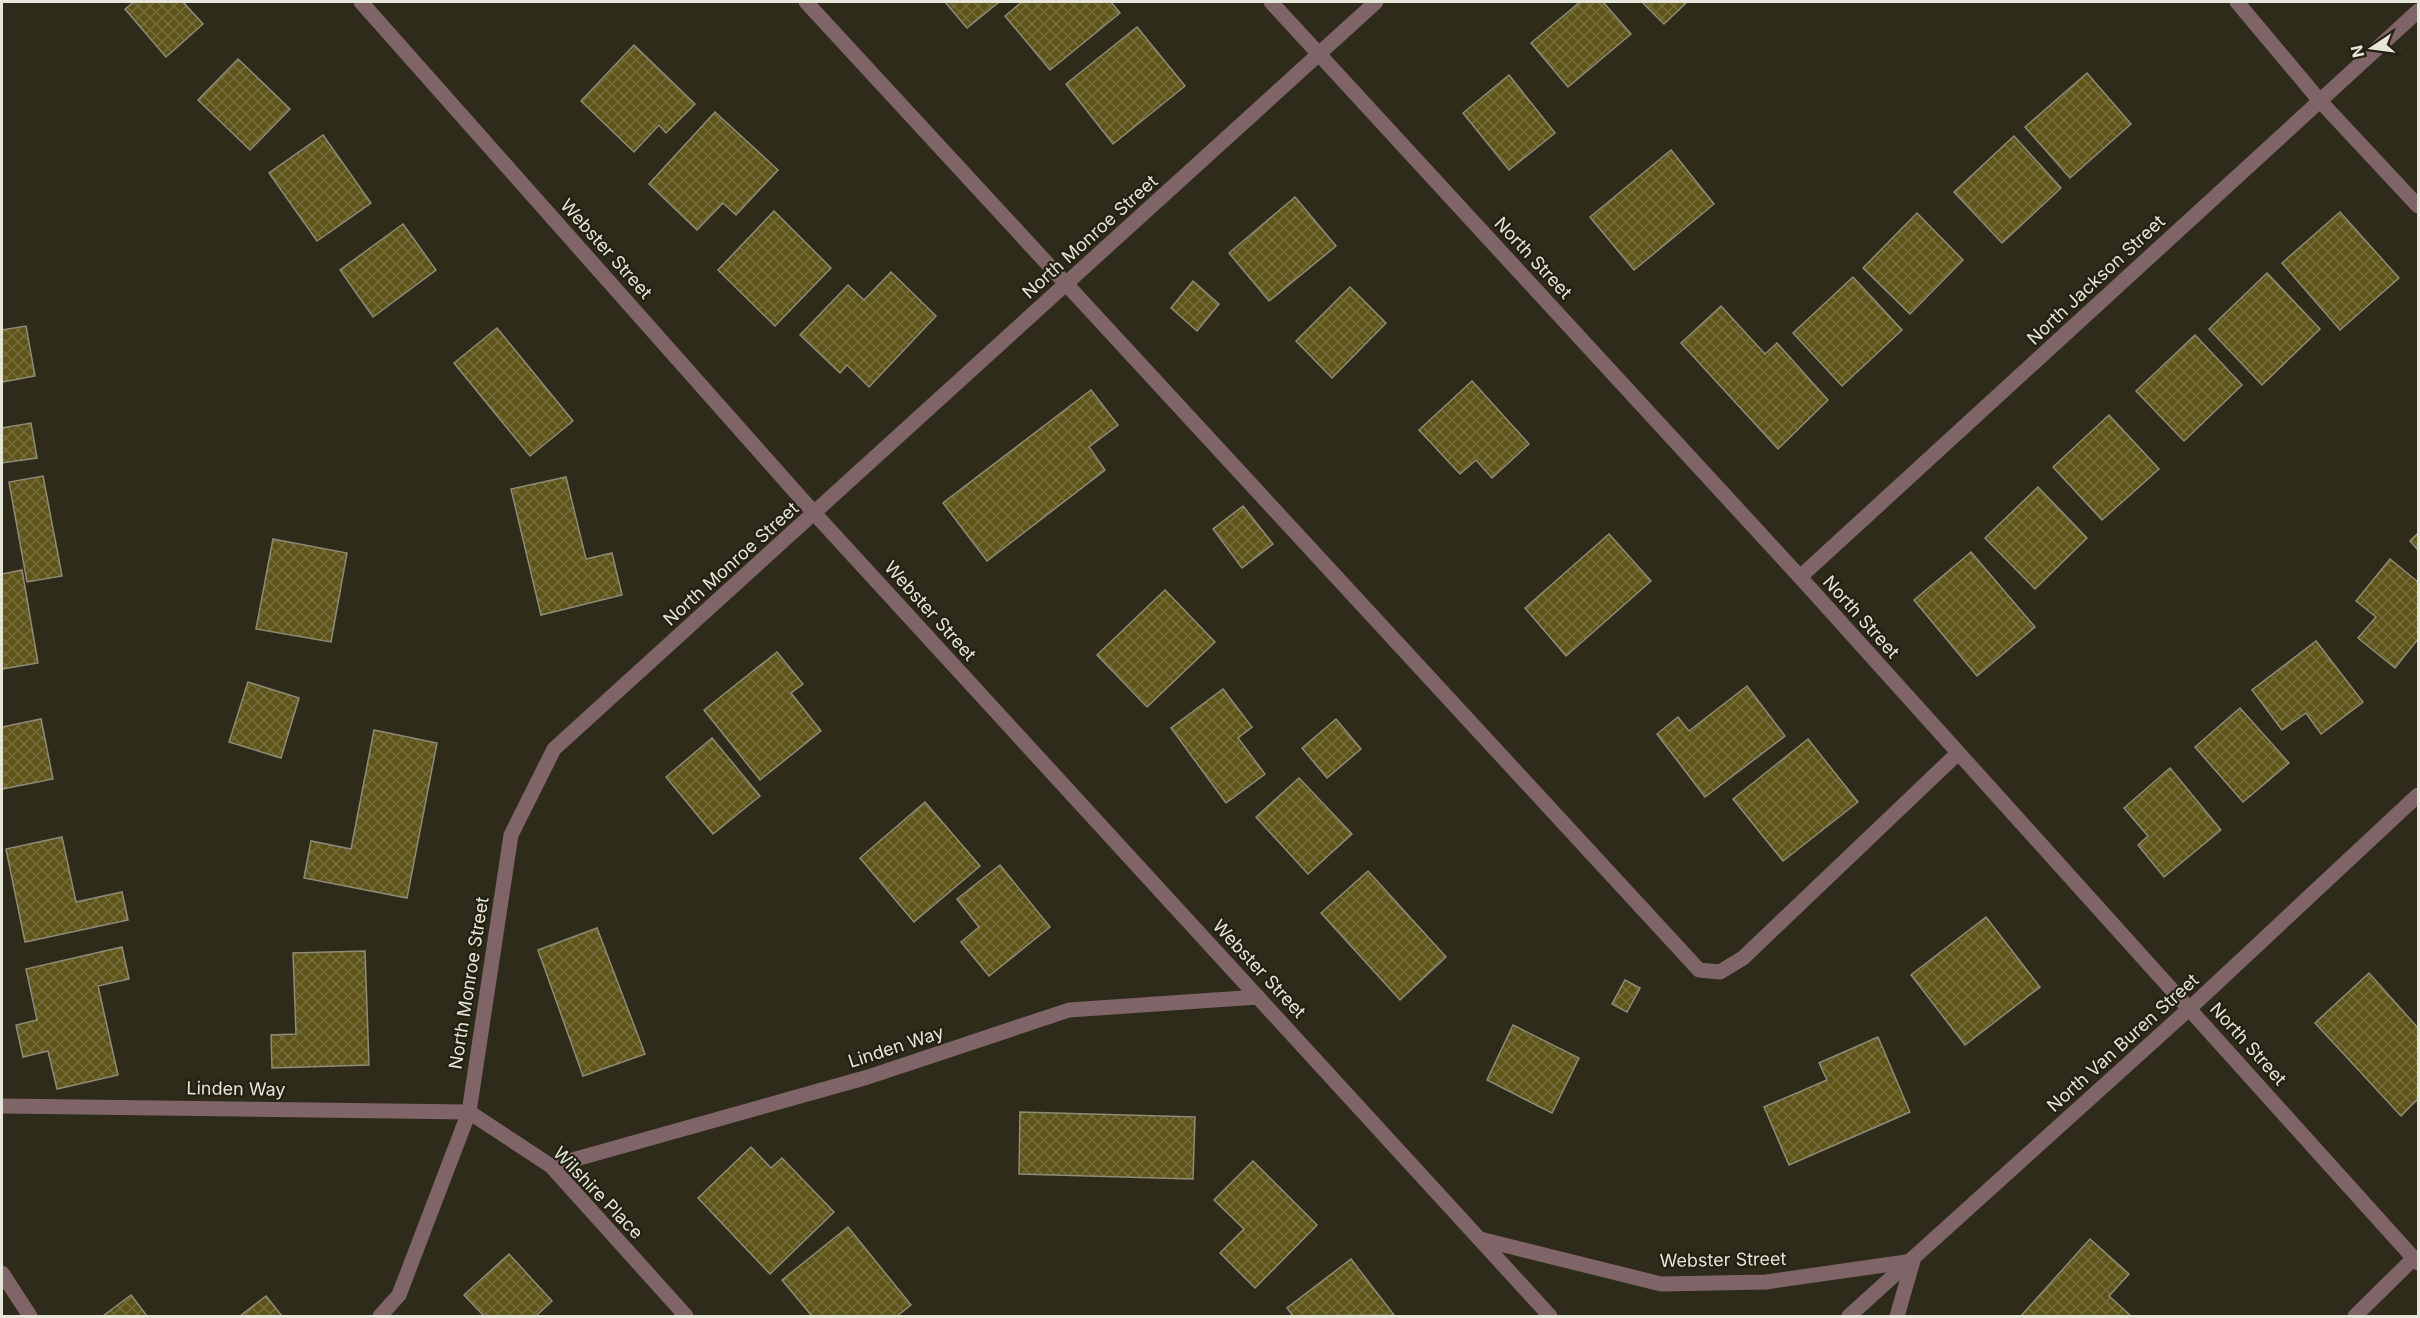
<svg xmlns="http://www.w3.org/2000/svg" width="2420" height="1318" viewBox="0 0 2420 1318" font-family="Inter,sans-serif">
<style>
.building{fill:url(#building-cross-hatch);stroke:#8e8b78;stroke-width:1.5}
.lines{fill:none;stroke-linecap:round;stroke-linejoin:round}
.service{stroke:#7f6468;stroke-width:15}
.minor{stroke:#7f6468;stroke-width:15}
.tertiary{stroke:#7f6468;stroke-width:15}
.labels{text-anchor:middle;stroke-width:4.5;stroke-linejoin:round;paint-order:stroke}
.street-label{font-size:18px;fill:#e7e6db;stroke:#242111}
</style>
<defs>
<pattern id="building-cross-hatch" width="8" height="8" patternUnits="userSpaceOnUse" patternTransform="scale(1.5)"><rect width="8" height="8" fill="#5e541a"/><path d="M0 0l8 8M0 8l8-8" fill="none" stroke="#756d3b"/></pattern>
</defs>
<rect width="100%" height="100%" fill="#2e2b1a"/>
<g class="building">
<path d="M134,2h49l20,22 -37,33 -41,-48z"/>
<path d="M945,2h54l-32,26z"/>
<path d="M1022,2h89l9,11 -70,57 -45,-54z"/>
<path d="M1580,2h23l28,32 -63,53 -37,-44z"/>
<path d="M1642,2h45l-23,22z"/>
<path d="M1137,27l48,59 -72,58 -47,-60z"/>
<path d="M634,45l61,59 -29,29 -7,-8 -25,27 -53,-51z"/>
<path d="M238,59l52,50 -40,41 -52,-50z"/>
<path d="M2087,73l44,51 -61,54 -45,-51z"/>
<path d="M1509,75l46,58 -46,37 -46,-57z"/>
<path d="M715,112l63,58 -42,45 -13,-12 -26,27 -48,-46z"/>
<path d="M323,135l48,68 -54,38 -48,-68z"/>
<path d="M2014,136l47,52 -59,55 -48,-51z"/>
<path d="M1671,150l43,54 -80,66 -44,-53z"/>
<path d="M1295,197l41,49 -67,55 -40,-48z"/>
<path d="M774,211l57,57 -56,58 -57,-56z"/>
<path d="M2340,212l59,66 -59,52 -58,-67z"/>
<path d="M1917,213l46,47 -53,54 -47,-46z"/>
<path d="M403,224l33,46 -63,47 -33,-47z"/>
<path d="M891,272l45,44 -67,71 -22,-22 -7,8 -40,-38 48,-50 16,15z"/>
<path d="M2267,273l53,56 -58,56 -53,-56z"/>
<path d="M1853,277l49,53 -60,56 -49,-53z"/>
<path d="M1193,281l26,23 -22,27 -26,-23z"/>
<path d="M1350,287l36,36 -54,55 -36,-37z"/>
<path d="M1721,306l44,48 12,-11 51,57 -50,49 -97,-106z"/>
<path d="M26,326l9,50 -33,6v-52z"/>
<path d="M497,328l76,93 -43,35 -76,-93z"/>
<path d="M2195,335l47,50 -58,56 -48,-50z"/>
<path d="M1472,381l57,63 -37,34 -16,-18 -16,14 -41,-44z"/>
<path d="M1091,390l27,35 -29,22 16,23 -118,91 -44,-58z"/>
<path d="M2109,415l50,54 -57,51 -49,-53z"/>
<path d="M31,423l6,35 -35,5v-35z"/>
<path d="M43,476l19,100 -35,6 -18,-100z"/>
<path d="M566,477l20,82 26,-6 10,42 -81,20 -30,-126z"/>
<path d="M2038,487l49,51 -52,51 -50,-51z"/>
<path d="M1243,506l30,38 -31,24 -29,-39z"/>
<path d="M2418,533v17l-8,-9z"/>
<path d="M1609,534l42,47 -85,75 -41,-48z"/>
<path d="M273,539l74,14 -16,89 -75,-13z"/>
<path d="M1971,552l64,75 -58,49 -63,-76z"/>
<path d="M2390,559l28,23v57l-23,29 -37,-30 18,-21 -20,-16z"/>
<path d="M22,570l16,93 -36,6v-95z"/>
<path d="M1165,590l50,52 -68,65 -50,-52z"/>
<path d="M2316,641l47,61 -42,32 -15,-21 -24,17 -30,-40z"/>
<path d="M777,652l26,32 -12,9 30,38 -61,49 -56,-70z"/>
<path d="M248,682l51,16 -18,60 -52,-16z"/>
<path d="M1747,686l38,50 -80,61 -48,-63 21,-17 11,14z"/>
<path d="M1223,689l29,38 -14,11 27,36 -39,29 -55,-75z"/>
<path d="M2240,708l49,55 -46,39 -48,-55z"/>
<path d="M41,719l12,60 -51,10v-62z"/>
<path d="M1336,719l25,30 -34,29 -25,-30z"/>
<path d="M374,730l63,13 -30,155 -103,-20 7,-37 40,8z"/>
<path d="M712,738l48,58 -47,38 -47,-57z"/>
<path d="M1808,739l50,63 -75,59 -50,-62z"/>
<path d="M2170,768l51,62 -57,47 -26,-32 10,-9 -24,-28z"/>
<path d="M1299,778l53,56 -44,40 -52,-57z"/>
<path d="M925,802l55,64 -66,56 -54,-64z"/>
<path d="M62,837l14,65 46,-10 6,28 -103,22 -19,-93z"/>
<path d="M1000,865l50,62 -61,49 -28,-34 18,-15 -22,-28z"/>
<path d="M1368,871l78,86 -46,43 -79,-87z"/>
<path d="M1986,917l54,70 -75,58 -54,-70z"/>
<path d="M597,928l48,126 -62,22 -45,-126z"/>
<path d="M122,947l7,32 -31,7 20,89 -61,14 -9,-38 -25,6 -7,-32 21,-5 -11,-51z"/>
<path d="M365,951l4,114 -97,3 -1,-33 25,-1 -3,-81z"/>
<path d="M2369,973l49,55v71l-17,17 -86,-93z"/>
<path d="M1625,980l15,8 -13,24 -15,-8z"/>
<path d="M1513,1025l66,33 -27,55 -65,-33z"/>
<path d="M1878,1037l32,75 -121,53 -25,-58 63,-27 -8,-17z"/>
<path d="M1020,1112l175,5 -2,62 -174,-5z"/>
<path d="M751,1147l20,21 11,-10 52,54 -64,62 -72,-76z"/>
<path d="M1253,1161l64,64 -62,63 -35,-35 24,-24 -30,-29z"/>
<path d="M848,1227l63,78 -14,11h-85l-30,-36z"/>
<path d="M2090,1239l39,35 -20,22 22,20h-110z"/>
<path d="M509,1254l43,47 -16,15h-52l-20,-21z"/>
<path d="M1351,1259l43,56 -101,1 -6,-8z"/>
<path d="M131,1295l16,21h-44z"/>
<path d="M266,1296l16,20h-42z"/>
</g>
<g class="lines">
<g class="service">
<path d="M806,2l893,968 21,2 23,-14 214,-204"/>
<path d="M2355,1316l59,-58"/>
</g>
<g class="minor">
<path d="M361,2l454,512 735,802"/>
<path d="M1271,2l529,575 618,686"/>
<path d="M2237,2l83,99 98,105"/>
<path d="M1800,577l618,-566"/>
<path d="M2,1106l467,6 82,54 135,150"/>
<path d="M551,1166l317,-89 201,-67 189,-13"/>
<path d="M1480,1239l181,45 105,-2 147,-21 -16,55"/>
<path d="M2,1273l28,43"/>
<path d="M380,1316l19,-21 70,-183 42,-277 43,-86 822,-747"/>
</g>
<path class="tertiary" d="M1849,1316l341,-308 228,-213"/>
</g>
<g class="labels">
<g class="street-label">
<text transform="translate(1090 237) rotate(-42)" y="6">North Monroe Street</text>
<text transform="translate(606 249) rotate(48)" y="6">Webster Street</text>
<text transform="translate(1533 258) rotate(47)" y="6">North Street</text>
<text transform="translate(2096 280) rotate(-43)" y="6">North Jackson Street</text>
<text transform="translate(731 564) rotate(-42)" y="6">North Monroe Street</text>
<text transform="translate(930 611) rotate(48)" y="6">Webster Street</text>
<text transform="translate(1861 617) rotate(48)" y="6">North Street</text>
<text transform="translate(1259 969) rotate(47)" y="6">Webster Street</text>
<text transform="translate(469 983) rotate(-81)" y="6">North Monroe Street</text>
<text transform="translate(2123 1043) rotate(-42)" y="6">North Van Buren Street</text>
<text transform="translate(2248 1044) rotate(48)" y="6">North Street</text>
<text transform="translate(896 1047) rotate(-18)" y="6">Linden Way</text>
<text transform="translate(236 1089) rotate(1)" y="6">Linden Way</text>
<text transform="translate(598 1193) rotate(46)" y="6">Wilshire Place</text>
<text transform="translate(1723 1260) rotate(-1)" y="6">Webster Street</text>
</g>
</g>
<rect width="2420" height="1318" fill="none" stroke="#e7e6db" stroke-width="6"/>
<g transform="translate(2372 48) rotate(257)" stroke="#242111" stroke-width="4.5" paint-order="stroke">
<path d="M0-4.5L10 22L0 15L-10 22Z" fill="#e7e6db"/>
<text y="-9" font-size="16" font-weight="bold" text-anchor="middle" fill="#e7e6db">N</text>
</g>
</svg>
